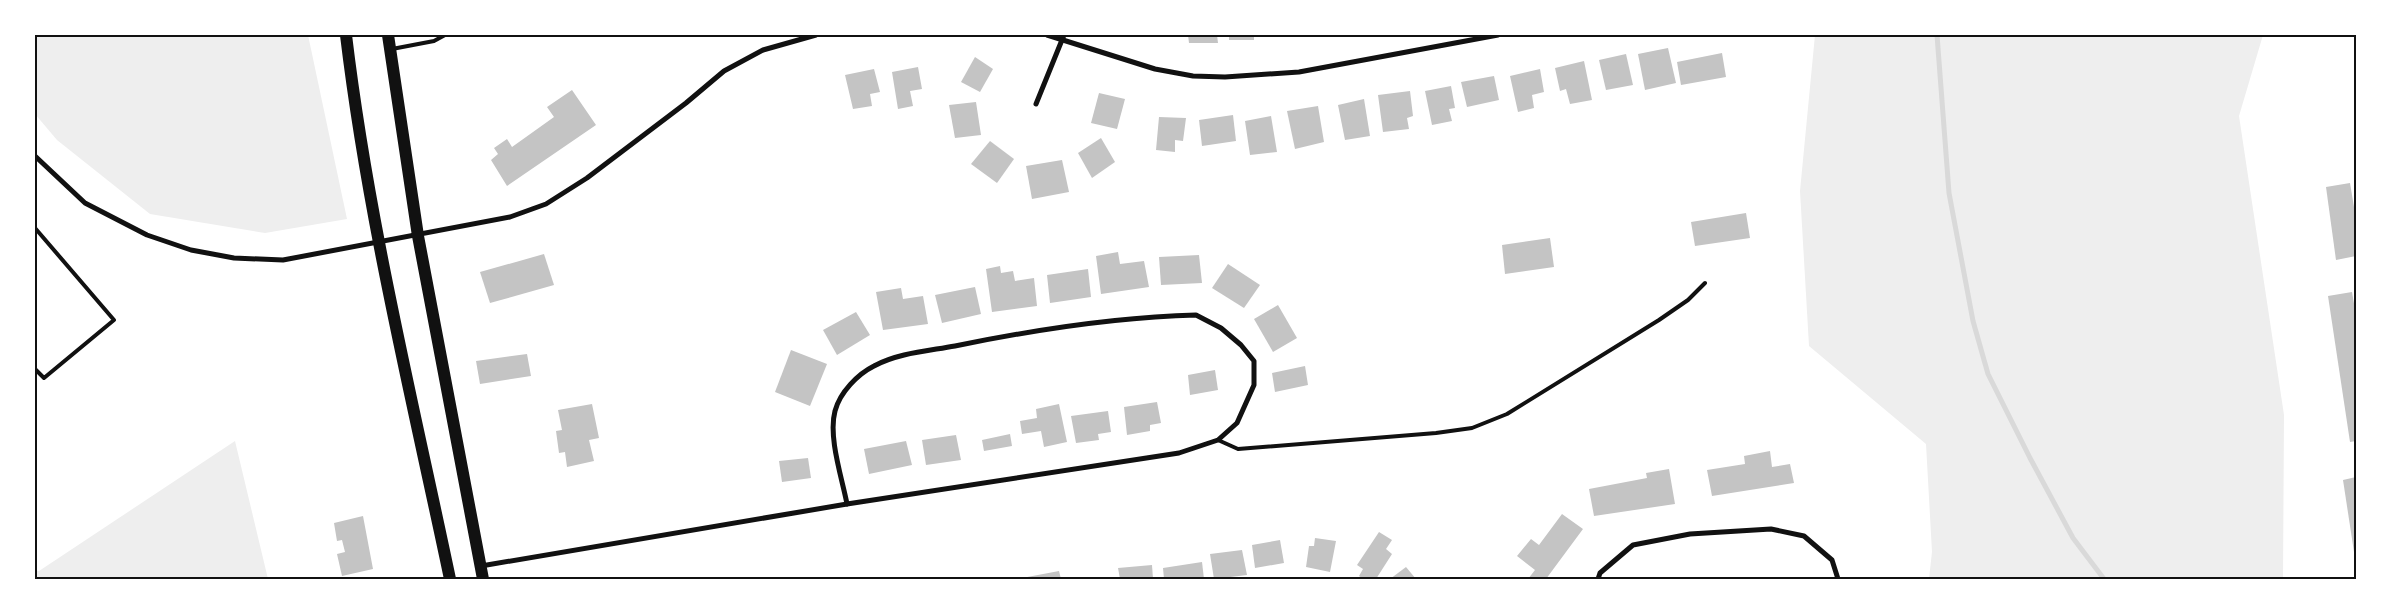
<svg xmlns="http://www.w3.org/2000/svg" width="2391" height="614" viewBox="0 0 2391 614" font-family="Inter,sans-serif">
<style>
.green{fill:#eee}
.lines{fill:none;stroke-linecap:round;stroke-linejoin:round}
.stream{stroke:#d9d9d9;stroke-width:5}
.building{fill:#c4c4c4}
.service{stroke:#111;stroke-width:4}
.minor{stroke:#111;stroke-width:5}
.primary{stroke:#111;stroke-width:12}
.neatline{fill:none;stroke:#111;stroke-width:2}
</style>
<rect width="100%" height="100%" fill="#fff"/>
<g class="green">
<path d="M35,35h273l39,184 -82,14 -115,-19 -93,-74 -22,-26z"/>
<path d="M1815,35h448l-24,81 45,299 -1,164h-354l3,-27 -6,-108 -117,-98 -9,-155z"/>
<path d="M235,441l33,138h-233v-9l4,1z"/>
</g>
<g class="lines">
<path class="stream" d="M1937,35l12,158 24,128 15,53 42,84 43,80 31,41"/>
</g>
<g class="building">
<path d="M1188,35h29l1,8h-29z"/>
<rect x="1229" y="35" width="25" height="5"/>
<path d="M1668,48l8,35 -31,7 -7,-36z"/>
<path d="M1722,53l4,24 -45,8 -4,-23z"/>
<path d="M1626,54l7,31 -27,5 -7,-30z"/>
<path d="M975,57l18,12 -13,23 -19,-10z"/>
<path d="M1584,61l8,39 -22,4 -4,-15 -6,2 -5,-23z"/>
<path d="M918,67l4,22 -12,2 3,15 -15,3 -6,-37z"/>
<path d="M874,69l6,23 -10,2 2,12 -19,3 -8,-34z"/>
<path d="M1540,69l4,23 -12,3 2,13 -16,4 -8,-36z"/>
<path d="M1494,76l5,24 -32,7 -6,-25z"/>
<path d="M1451,86l4,22 -6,1 3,12 -20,4 -7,-34z"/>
<path d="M572,90l24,35 -89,61 -16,-26 7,-6 -4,-6 13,-9 5,8 42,-30 -7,-10z"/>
<path d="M1410,91l3,25 -6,2 2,11 -26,3 -5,-37z"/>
<path d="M1099,93l26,6 -8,30 -26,-6z"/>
<path d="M1364,99l6,37 -25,4 -7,-35z"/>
<path d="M976,102l5,33 -26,3 -6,-33z"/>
<path d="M1318,106l6,36 -29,7 -8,-38z"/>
<path d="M1233,115l3,26 -34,5 -3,-26z"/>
<path d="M1271,116l6,36 -27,3 -5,-34z"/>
<path d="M1159,117l27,1 -3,23 -8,-1v12l-19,-2z"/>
<path d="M1101,138l14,24 -23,16 -14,-25z"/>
<path d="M990,141l24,18 -17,24 -26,-19z"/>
<path d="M1062,160l7,32 -37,7 -6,-33z"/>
<path d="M2350,183l6,36v37l-20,4 -10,-73z"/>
<path d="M1746,213l4,25 -55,8 -4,-24z"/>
<path d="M1550,238l4,29 -49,7 -3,-29z"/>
<path d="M1118,252l2,12 24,-3 5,26 -48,7 -5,-38z"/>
<path d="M544,254l10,31 -64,18 -10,-31z"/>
<path d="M1199,255l3,28 -41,2 -2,-28z"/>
<path d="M1228,264l32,21 -16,23 -32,-20z"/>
<path d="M1000,266l1,7 12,-2 2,10 19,-3 3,28 -45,6 -6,-43z"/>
<path d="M1088,269l3,28 -41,6 -3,-28z"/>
<path d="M975,287l6,27 -39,9 -7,-28z"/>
<path d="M901,288l2,11 20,-3 5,28 -45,6 -7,-38z"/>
<path d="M2352,292l4,23v126l-6,1 -22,-146z"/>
<path d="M1278,305l19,33 -24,14 -19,-33z"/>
<path d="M856,312l14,23 -33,20 -14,-25z"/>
<path d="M791,350l36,14 -17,42 -35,-14z"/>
<path d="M527,354l4,22 -51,8 -4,-23z"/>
<path d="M1305,366l3,19 -33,7 -3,-19z"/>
<path d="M1215,370l3,20 -28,5 -2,-20z"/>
<path d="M1157,402l4,21 -11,2v6l-23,4 -3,-28z"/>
<path d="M592,404l7,34 -10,2 5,21 -27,6 -2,-15 -6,1 -3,-22 6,-1 -4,-20z"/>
<path d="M1059,404l8,38 -23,5 -3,-16 -19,3 -2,-13 17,-3 -1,-9z"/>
<path d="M1108,411l3,21 -13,2 1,6 -23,3 -5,-27z"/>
<path d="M1010,434l2,12 -28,5 -2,-11z"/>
<path d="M956,435l5,25 -35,5 -4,-25z"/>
<path d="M906,441l6,24 -43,9 -5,-25z"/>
<path d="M1770,451l2,16 18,-3 4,19 -82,13 -5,-26 38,-6 -1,-8z"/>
<path d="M808,458l3,20 -29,4 -3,-21z"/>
<path d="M1669,469l6,35 -81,12 -5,-27 58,-11 -1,-5z"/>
<path d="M2356,477v75h-2l-11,-72z"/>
<path d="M1562,514l21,15 -37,50h-18l7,-9 -18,-14 14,-17 8,6z"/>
<path d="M363,516l10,53 -31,7 -5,-22 8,-2 -3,-12 -5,1 -3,-18z"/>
<path d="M1379,532l13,8 -6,9 6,5 -16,25h-13l-4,-3 4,-7 -6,-4z"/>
<path d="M1315,538l21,3 -6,31 -24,-5 3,-21h5z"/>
<path d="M1280,540l4,23 -29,5 -3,-23z"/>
<path d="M1242,550l5,25 -33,4 -4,-25z"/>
<path d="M1202,562l2,17h-40l-1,-11z"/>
<path d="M1152,565l1,14h-33l-2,-11z"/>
<path d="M1406,567l10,12h-26z"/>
<path d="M1059,571l2,8h-39v-1z"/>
</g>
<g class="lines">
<g class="service">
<path d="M392,49l42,-8 11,-6"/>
<path d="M35,228l79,92 -70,58 -9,-9"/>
<path d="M1218,440l20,9 198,-16 36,-5 35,-14 152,-94 29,-20 17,-17"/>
</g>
<g class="minor">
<path d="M1047,35l108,34 38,7 32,1 74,-5 199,-37"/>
<path d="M1036,104l28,-69"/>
<path d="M35,156l50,47 62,32 44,15 43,8 49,2 227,-43 36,-13 41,-26 99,-75 38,-32 39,-21 53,-15"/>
<path d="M1196,315l25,13 20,17 13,16v24l-17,38 -19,17 -39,13 -332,51c-5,-26 -19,-67 -12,-93 5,-19 23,-37 39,-45 24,-13 54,-15 81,-20 78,-16 160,-29 241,-31z"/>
<path d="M481,566l366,-62"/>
<path d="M1598,579l2,-6 33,-28 57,-11 81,-5 33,7 28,24 6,19"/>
</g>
<g class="primary">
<path d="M346,35c22,184 66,363 104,544"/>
<path d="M388,35l30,201 65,343"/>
</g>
</g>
<rect width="2391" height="614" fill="none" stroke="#ffffff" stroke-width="72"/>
<rect x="36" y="36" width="2319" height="542" class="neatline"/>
</svg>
